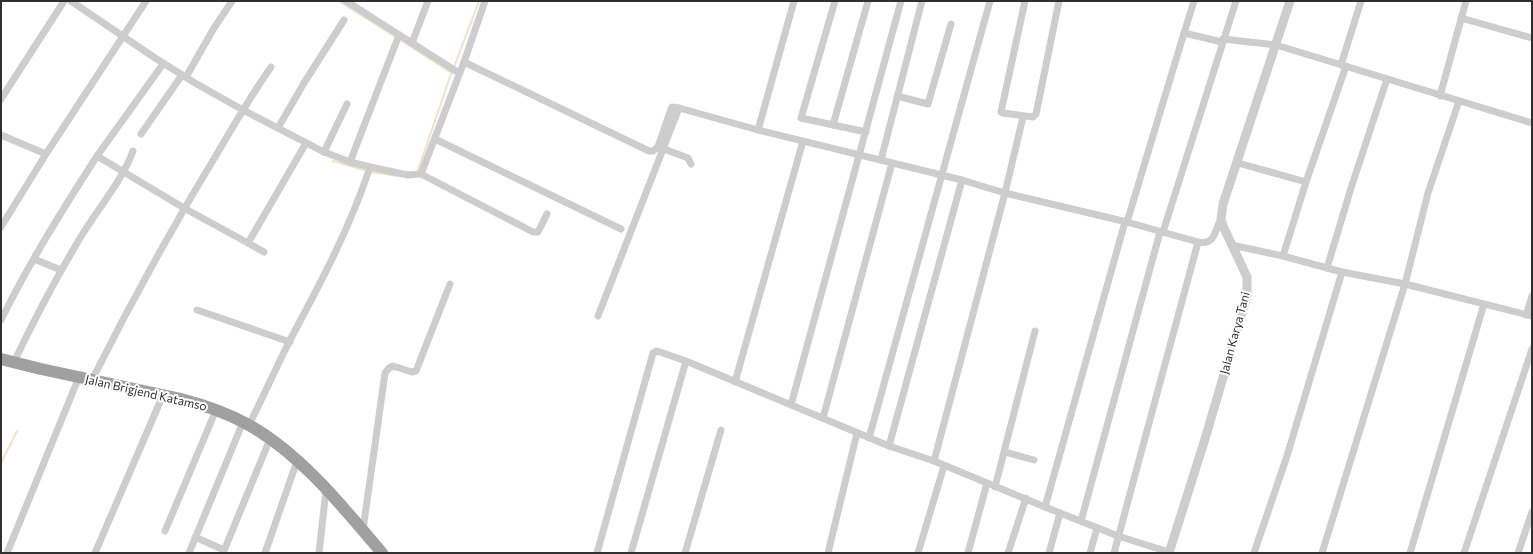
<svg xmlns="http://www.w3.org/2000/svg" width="1533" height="554" viewBox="0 0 1533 554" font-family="Commissioner,sans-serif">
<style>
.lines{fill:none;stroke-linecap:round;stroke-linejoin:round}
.stream{stroke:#eee4c9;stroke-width:2}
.minor{stroke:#cdcdcd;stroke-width:7}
.tertiary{stroke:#cdcdcd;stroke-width:9}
.trunk{stroke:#a0a0a0;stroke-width:12}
.labels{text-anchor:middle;stroke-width:4;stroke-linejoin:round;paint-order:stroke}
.street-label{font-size:12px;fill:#303030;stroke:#fff}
</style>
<rect width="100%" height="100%" fill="#fff"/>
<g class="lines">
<g class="stream">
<path d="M339,1l113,72"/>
<path d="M454,67l25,-66"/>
<path d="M333,161l34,10"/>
<path d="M371,172l27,4"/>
<path d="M417,173l35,-102"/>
<path d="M1,463l16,-32"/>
</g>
<g class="minor">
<path d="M71,1l84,57 40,25 48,27 81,42 26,10 20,5 38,8 13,-1 43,-112 21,-61"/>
<path d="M346,1l113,72"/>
<path d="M835,1l-34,117 65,14"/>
<path d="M1025,1l-24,111 2,1 30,4 3,-3 23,-113"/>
<path d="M1194,1l-10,32 38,9"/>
<path d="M1461,18l71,20"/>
<path d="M1223,39l53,6 256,78"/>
<path d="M412,43l16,-42"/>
<path d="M464,62l185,89h4l5,-4 13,-38 1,-2 7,1"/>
<path d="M1341,65l20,-64"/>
<path d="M186,77l28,-49 18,-27"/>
<path d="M897,96l31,8 23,-80"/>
<path d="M1440,96l26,-95"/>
<path d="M1,99l63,-98"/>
<path d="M833,125l35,-124"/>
<path d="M278,128l26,-45 40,-63"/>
<path d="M758,130l36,-129"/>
<path d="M141,134l41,-59"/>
<path d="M1,135l45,19"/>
<path d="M435,139l186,90"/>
<path d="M664,149l24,9 3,6"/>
<path d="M324,152l23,-48"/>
<path d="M97,156l66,-92"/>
<path d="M881,160l41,-159"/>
<path d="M350,162l49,-127"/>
<path d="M1238,163l68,19 40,-116"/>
<path d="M421,174l112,58h5l9,-18"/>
<path d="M1127,222l57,-189"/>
<path d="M1,227l45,-73 100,-153"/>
<path d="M1163,232l73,-231"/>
<path d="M248,243l16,9"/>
<path d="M1231,245l52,11 59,16 63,12 127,32"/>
<path d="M1283,256l23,-74"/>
<path d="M34,259l27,11"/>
<path d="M1327,268l24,-80 36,-109"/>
<path d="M197,310l93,32"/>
<path d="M1526,315l6,-19"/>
<path d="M598,316l81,-208 79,22 204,50 43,13 122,29 71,20"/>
<path d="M1,320c28,-57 62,-111 96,-164l87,52 64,35 58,-100"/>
<path d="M14,362c21,-44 43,-86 68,-127 17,-28 40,-54 51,-84"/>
<path d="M92,380c39,-78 81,-154 126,-228 17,-29 34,-58 53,-85"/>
<path d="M735,382l68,-241"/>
<path d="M791,405l110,-404"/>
<path d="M823,418l69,-255"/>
<path d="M249,425c14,-28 27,-57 41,-85 30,-56 60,-112 80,-173"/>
<path d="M869,438l121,-437"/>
<path d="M889,446l73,-266"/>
<path d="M1005,452l29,8"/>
<path d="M934,461l71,-268 18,-76"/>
<path d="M995,487l40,-156"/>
<path d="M1060,513l-15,-6 80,-285"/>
<path d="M1081,521l79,-289"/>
<path d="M363,530l22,-157 4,-5 4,-2 19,6 4,-1 34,-87"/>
<path d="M165,531l51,-121"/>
<path d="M195,537l29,13"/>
<path d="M7,553l72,-176"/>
<path d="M95,553l68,-158"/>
<path d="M189,553l54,-131"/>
<path d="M223,553l47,-114"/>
<path d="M265,553l32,-92"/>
<path d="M319,553l7,-63"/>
<path d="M597,553l56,-200 4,-2 29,10 203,85 45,15 111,46"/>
<path d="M631,553l55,-192"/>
<path d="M685,553l36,-123"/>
<path d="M828,553l29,-120"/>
<path d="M918,553l26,-87"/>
<path d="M968,553l19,-70"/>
<path d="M1008,553l18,-55"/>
<path d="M1049,553l11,-40 58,23 51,16"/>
<path d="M1090,553l7,-25"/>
<path d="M1114,553l84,-311c18,3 16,-11 23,-23"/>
<path d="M1254,553l33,-97 55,-184"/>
<path d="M1322,553l83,-269 23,-91 31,-92"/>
<path d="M1410,553l74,-249"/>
<path d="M1464,553l68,-204"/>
<path d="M1518,553l14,-41"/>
</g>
<path class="tertiary" d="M1169,553l36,-114 42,-143v-19l-24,-51 -2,-7 2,-15 67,-203"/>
<path class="trunk" d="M1,359l40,10 140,30c23,6 46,14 66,25 53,29 96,83 135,129"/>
</g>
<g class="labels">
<g class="street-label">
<text transform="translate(1235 333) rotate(-75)" y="4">Jalan Karya Tani</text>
<text transform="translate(146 393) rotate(13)" y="4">Jalan Brigjend Katamso</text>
</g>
</g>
<rect width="1533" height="554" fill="none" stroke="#303030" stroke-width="4"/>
</svg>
